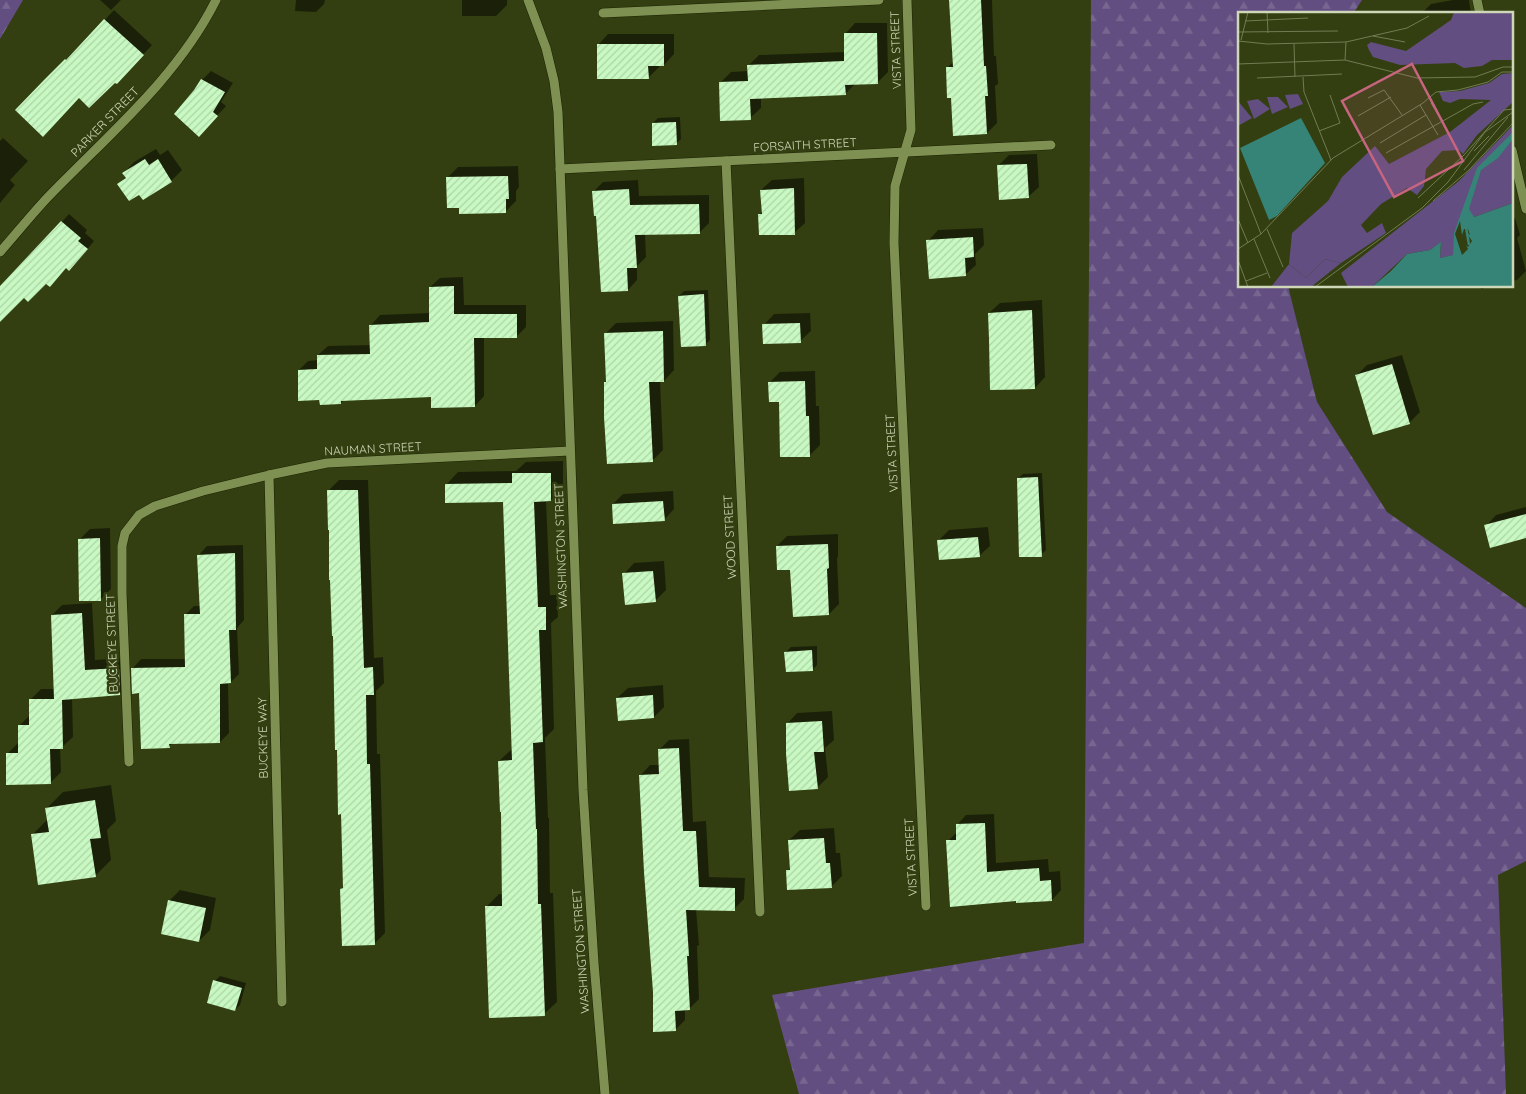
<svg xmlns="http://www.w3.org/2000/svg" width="1526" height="1094" viewBox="0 0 1526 1094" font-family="Quicksand,sans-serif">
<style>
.forest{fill:url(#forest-firs)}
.shadow{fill:#0007}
.building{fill:url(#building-hatch)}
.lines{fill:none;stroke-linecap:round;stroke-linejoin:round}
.minor-casing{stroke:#1c2404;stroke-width:10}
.minor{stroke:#7f9053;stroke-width:9}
.labels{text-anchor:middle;stroke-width:5;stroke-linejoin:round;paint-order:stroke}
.street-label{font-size:12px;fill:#ced8b8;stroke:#333f10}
.inset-river{fill:none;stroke:#368377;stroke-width:2.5}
.inset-road{fill:none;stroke:#717c53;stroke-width:1}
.view{fill:#c76580;fill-opacity:0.15;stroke:#c76580;stroke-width:2.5}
.inset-edge{fill:none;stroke:#ced8b8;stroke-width:2.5}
</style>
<defs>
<pattern id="forest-firs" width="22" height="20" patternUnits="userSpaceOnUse" patternTransform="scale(1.25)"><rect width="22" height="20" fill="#624e80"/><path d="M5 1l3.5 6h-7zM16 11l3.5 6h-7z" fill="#776790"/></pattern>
<pattern id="building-hatch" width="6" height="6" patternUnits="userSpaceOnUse" patternTransform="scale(1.25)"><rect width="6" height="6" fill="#c9f9c3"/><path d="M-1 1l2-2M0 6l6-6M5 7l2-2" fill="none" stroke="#add4a7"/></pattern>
</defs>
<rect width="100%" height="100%" fill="#333f10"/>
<g class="forest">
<path d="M0,0h23l-23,39z"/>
<path d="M1091,0h271l-9,14h-113v272h48l29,116 70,110 139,96v253l-28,14 8,219h-707l-27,-99 312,-52z"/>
</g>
<g class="shadow">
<path d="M100,0h21l-10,10z"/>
<path d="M296,0h29l-1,4 -8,8 -21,-1z"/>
<path d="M462,0h45v5l-11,11h-34z"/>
<path d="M950,0h42l2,56h2l2,28 -3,2 2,37 -10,10 -35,-36 -5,-29 7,-7z"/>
<path d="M1453,0h16l2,14h-50l10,-10z"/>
<path d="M114,10l38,35 -26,28 -47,24 -31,-20 28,-26z"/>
<path d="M855,23h32l1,49 -11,11h-21l-11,11 -84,4v10l-11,10 -30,-35 11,-11 18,-1v-6l10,-10 86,-3v-18z"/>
<path d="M608,34h66v20l-10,11h-5v2l-11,11 -50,-33z"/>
<path d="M211,71l22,12 -12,19 5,4 -18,20 -13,-35 7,-11z"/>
<path d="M680,117l1,22 -5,5 -23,-21 5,-5z"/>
<path d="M3,138l25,23 -18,19 5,5 -15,18v-62z"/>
<path d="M156,149l4,6 8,-5 14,20 -11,11 -31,12 -21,-9 7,-7 -2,-4 10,-11z"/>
<path d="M1037,154l2,33 -11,10 -30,-31 11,-11z"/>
<path d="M518,166l1,21 -3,4v10l-11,11 -45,-5 -13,-29 11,-11z"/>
<path d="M804,178l1,45 -11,10 -35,-18 4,-4 -2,-21 11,-10z"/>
<path d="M638,180l1,16 70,-1v28l-10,10 -54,1 1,23 -9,9v14l-9,10 -31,-75 -4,-23 10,-10z"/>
<path d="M69,214l18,16 -2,3 9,8 -17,21 -11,5 -66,46v-23z"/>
<path d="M1515,218l5,17 -3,3 9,33 -9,9 -5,1v-62z"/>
<path d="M983,228l1,17 -9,9 1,11 -11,10 -37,-34 10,-11z"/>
<path d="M463,277l1,28h62v22l-10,10h-32v59l-9,10 -43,-11 -88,5 -3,3 -20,-4 -22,-29 9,-9 10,-1v-5l10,-9 43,-1v-20l9,-10 50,-2v-26l10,-9z"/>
<path d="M1481,286h11l-11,3z"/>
<path d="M708,290l2,50 -5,5 -26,-49 5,-5z"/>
<path d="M1042,300l3,77 -10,11 -44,1 -2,-76 11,-10z"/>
<path d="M810,313l1,18 -11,10 -36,-16 10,-11z"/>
<path d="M673,321l1,49 -10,11h-4l3,69 -10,10 -48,-78 2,-2 -1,-47 10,-10z"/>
<path d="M1402,355l18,57 -11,11 -52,-48 10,-10z"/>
<path d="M815,371l1,35h3l1,39 -11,11 -39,-74 10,-10z"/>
<path d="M563,461v27l-12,12h-5l4,95h7l1,22 -7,6 3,106 -9,9 3,80h1l1,75h3l4,109 -13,12 -57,-108 12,-12h4l-1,-83 -3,-50 13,-12h1l-8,-248 -59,-16 12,-13 58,-1 10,-9z"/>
<path d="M1042,473l4,77 -5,5 -23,-77 5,-4z"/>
<path d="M339,480h29l6,178 9,-1 1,26 -8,8 1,63h3l5,179 -10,10 -34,-54 3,-3 -16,-395z"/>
<path d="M673,491l1,18 -10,11 -51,-16 10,-10z"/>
<path d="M1526,507v30l-40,-11 10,-11z"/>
<path d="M988,527l2,19 -11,10 -40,-16 10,-10z"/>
<path d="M110,528l1,61 -11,11 -20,-61 10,-10z"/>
<path d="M838,534v23l-1,1 2,46 -10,10 -38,-45 -14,-23 10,-10z"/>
<path d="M243,545l1,75 -7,8 2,46 -8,8h-3l1,51 -9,9 -47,1 -4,3 -29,-54 -7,-24 8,-9h45l-1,-44 9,-9h7l-2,-51 8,-9z"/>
<path d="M664,561l2,29 -11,11 -31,-27 10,-11z"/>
<path d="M92,603l3,57 34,-2 1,25 -11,11 -47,3 1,40 -11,10h-2l1,25 -11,11 -43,-29 11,-11h2l-1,-17 11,-11v-15l11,-11h14l-3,-74 10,-10z"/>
<path d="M817,646v19l-5,5 -26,-18 5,-5z"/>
<path d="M663,685l1,22 -10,10 -37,-19 11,-10z"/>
<path d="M832,711l2,29 -9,8 3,29 -11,11 -30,-64 10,-11z"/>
<path d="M689,739l4,83 13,-1 3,56 36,1 -1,21 -10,10h-38l3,36 -2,1 2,53 -10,10 -4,1v10l-10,10 -21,-38 -14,-216 10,-11h10l-1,-15 10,-10z"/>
<path d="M111,785l5,36 -9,9 4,30 -16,16 -63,-41 16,-16 -1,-11 16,-16z"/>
<path d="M994,814l2,49 52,-4 1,13 11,-1 1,19 -9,10h-35l-69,-59 9,-9v-7l9,-10z"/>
<path d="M834,828l2,25h4l2,23 -11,11 -44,-16 4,-4 -2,-27 11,-10z"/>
<path d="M180,890l36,8 -6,32 -11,11 -30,-40z"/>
<path d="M220,976l26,7 -6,22 -5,5 -20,-29z"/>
</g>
<g class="building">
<path d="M949,0h32l3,66h2l2,30h-3l2,38 -34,2 -2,-38h-4l-1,-31h7z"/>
<path d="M104,19l40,36 -27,29 -2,-1 -26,25 -10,-10 -36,39 -28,-27 29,-30 21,-21 1,1z"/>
<path d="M844,33h33l1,51 -33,1 1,10 -96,4 1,21 -31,1 -1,-39 29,-1 -1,-16 97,-4z"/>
<path d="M597,44h67v22h-16l1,13h-52z"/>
<path d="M201,79l24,13 -12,20 5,4 -19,21 -25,-23 20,-24z"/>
<path d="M676,122l1,23 -25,1v-23z"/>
<path d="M145,159l4,6 9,-6 14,23 -29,18 -4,-5 -10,6 -12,-17 9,-6 -4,-5z"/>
<path d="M1027,164l2,34 -30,2 -2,-35z"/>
<path d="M508,176l1,23h-3v14l-47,1v-6h-12l-1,-31z"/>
<path d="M794,188l1,47h-36l-1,-21h4l-2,-24z"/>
<path d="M629,189l1,16 69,-1 1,30 -65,1 2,33h-10l1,23 -27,1 -5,-76h-2l-2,-25z"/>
<path d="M61,221l20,17 -3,3 10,8 -19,22 -3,-3 -16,19 -4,-3 -18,18 -4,-4 -24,24v-36z"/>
<path d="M973,237l1,20 -9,1 1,18 -37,3 -3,-39z"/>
<path d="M454,286v28h63v24h-43l1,69 -44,1v-11l-90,4v3l-21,1 -1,-5 -21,1v-31l19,-1v-14l53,-1 -1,-29 60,-3v-35z"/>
<path d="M704,294l2,52 -25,1 -3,-51z"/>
<path d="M1032,310l3,79 -45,1 -1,-51 -1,-26z"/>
<path d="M800,323l1,20 -38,1 -1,-20z"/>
<path d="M663,331l1,51h-15l4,80 -46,2 -3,-47v-35h2l-2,-49z"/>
<path d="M1392,364l18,60 -37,11 -18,-60z"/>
<path d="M805,381l1,35h3l1,41h-30l-1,-55h-10l-1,-20z"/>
<path d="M512,473h39v28l-17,1 4,105h8v23h-7l4,112 -10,1 3,86h1l1,75h3l4,112 -56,2 -4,-112h17l-1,-94h-1l-2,-51 14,-1 -9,-258 -58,1v-19l67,-1z"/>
<path d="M1038,477l4,80h-23l-2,-79z"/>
<path d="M327,490h31l6,178 9,-1 1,28h-8l1,69h3l5,181 -33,1 -2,-57 3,-1 -2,-74 -3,1 -1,-65h-2l-2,-114h-1l-2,-56h-1v-50h-1z"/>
<path d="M663,501l2,20 -52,3 -1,-20z"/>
<path d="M1526,514v24l-36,10 -6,-23z"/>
<path d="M978,537l2,20 -41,3 -2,-20z"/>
<path d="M100,538l1,63h-22l-1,-62z"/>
<path d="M828,544l1,24 -2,1 2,46 -36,2 -3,-47h-13l-1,-24z"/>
<path d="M235,553l1,77h-7l2,53 -11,1v59l-51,1 1,4 -29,1 -2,-56 -7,1 -1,-26 54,-1 -1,-53h16l-3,-59z"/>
<path d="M653,571l3,31 -31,3 -3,-32z"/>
<path d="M82,613l3,57 34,-2 1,27 -58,5 1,49h-13l1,35 -45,1v-32h12v-28h11v-26h25l-3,-84z"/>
<path d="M812,650l1,21 -27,1 -2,-20z"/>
<path d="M653,695l1,23 -36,3 -2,-23z"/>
<path d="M822,721l2,31h-10l4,37 -29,2 -3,-38v-30z"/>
<path d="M679,748l4,83h13l3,56 36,1v23l-49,-1 3,46h-2l3,54 -15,1 1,20 -23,1v-40l-9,-120 -5,-97 20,-1 -1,-25z"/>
<path d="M95,800l6,38 -11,1 6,38 -58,8 -7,-51 18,-2 -4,-24z"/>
<path d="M985,823l2,49 52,-4 1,13 11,-1 1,21 -36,2v-2l-66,6 -4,-67h10v-16z"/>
<path d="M824,838l2,25h4l2,25 -45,2 -1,-20h4l-2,-30z"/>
<path d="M168,900l38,8 -7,34 -38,-8z"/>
<path d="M213,980l29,8 -7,23 -28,-8z"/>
</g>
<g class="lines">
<defs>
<g id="minor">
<path d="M528,0l18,48 8,33 4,31 25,678 11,173 11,131"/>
<path d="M907,0l4,130 -16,56 -1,57 32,663"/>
<path d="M1477,0l3,14"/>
<path d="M603,13l276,-13"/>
<path d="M1512,150l14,59"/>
<path d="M726,161l34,751"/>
<path d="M560,169l491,-24"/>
<path d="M0,252c16,-18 31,-37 48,-55 60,-62 129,-119 168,-197"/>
<path d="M269,475l13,527"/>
<path d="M129,762l-7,-169v-47l3,-13 14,-18 16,-9 48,-15 66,-16 58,-12 243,-12"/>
</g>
</defs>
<use href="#minor" class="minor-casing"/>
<use href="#minor" class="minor"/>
</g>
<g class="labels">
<g class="street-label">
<text transform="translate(896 50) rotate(-92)" y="4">VISTA STREET</text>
<text transform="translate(105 122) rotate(-46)" y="4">PARKER STREET</text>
<text transform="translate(805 145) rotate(-3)" y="4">FORSAITH STREET</text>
<text transform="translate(373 449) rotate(-3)" y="4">NAUMAN STREET</text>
<text transform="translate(892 453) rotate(-93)" y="4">VISTA STREET</text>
<text transform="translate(730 537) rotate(-93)" y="4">WOOD STREET</text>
<text transform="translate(561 546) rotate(-92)" y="4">WASHINGTON STREET</text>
<text transform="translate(112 643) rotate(-92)" y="4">BUCKEYE STREET</text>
<text transform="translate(263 738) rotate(-91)" y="4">BUCKEYE WAY</text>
<text transform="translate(911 857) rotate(-93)" y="4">VISTA STREET</text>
<text transform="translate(581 951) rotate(-94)" y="4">WASHINGTON STREET</text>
</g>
</g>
<g transform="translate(1238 12)">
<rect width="275" height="275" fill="#333f10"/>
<path d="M275,113v78l-39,14 -10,-4 -10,20v22l-14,3 1,-15 -11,7 -23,4 -34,32 -25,1 -7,-14 118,-92zM87,247l16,4 -30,24h-40l18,-23 17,14z" fill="#624e80"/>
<path d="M216,0h58l1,48h-21l-10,6 -18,2 -9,-5 -55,2 -27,-8 -4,-7 -2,-5 4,-3 35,9 45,-31zM275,61v29l-36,33 -14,19 -4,-4 -17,1 -16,18 -2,17 -7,9 -10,-7 -26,16 -20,21 6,8 15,-10 4,10 -45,30 -16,-4 -19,19 -17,-14 3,-31 36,-32 14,-24 33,-31 14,18 61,-32 41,-32 -31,-1 -10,4 -7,-2 -4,-9 21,-1 29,-8 13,-9z" fill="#624e80"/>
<path d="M60,82l5,10 -13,5 -5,-14zM29,85h11l10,10 -16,7zM20,87l12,10 -16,10 -7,-18zM0,89l14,17 -14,8z" fill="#624e80"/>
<path d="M63,106l24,45 -48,53 -8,4 -29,-72zM275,120v7l-15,19 -17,12 -12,39 5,8 39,-14v84h-146l6,-1 18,-15 16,-17 23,-4 11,-8 -1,16 13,-3 1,-22 23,-65zM222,209l2,14 2,-6h4l2,6 -4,-3 6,9 -4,6 -2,-2 2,4 -6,6 -7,-21z" fill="#368377" fill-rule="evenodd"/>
<path class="inset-river" d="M228,215l3,18"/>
<path class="inset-road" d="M29,0l1,21M7,9l63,-3M0,20l100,-1M135,24l32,6M3,28l7,-28M0,29l29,3 79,-2 61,-14 22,-12M56,32l1,33M107,48l1,-18M0,52l107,-4 72,18 58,-1 28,-10h10M65,65l1,15 27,68M19,66l85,-4M130,86l16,-8 18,25M193,91l11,18M182,93l18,30M120,104l33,-19M81,119l21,-8 -10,-28M142,131l46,-28M236,139l15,-15M148,141l87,-49 10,-2M226,158l44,-53M0,163l23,59M180,186l46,-43 40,-45 9,-1M195,189l36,-31 44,-47M0,207l10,24M29,217l16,38M16,227l16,39M0,237l23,-15 72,-76 90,-55 13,-11 22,-2 30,-8 14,-10h11M0,248l10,27M8,269l21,-8M77,275l107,-79 26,-26 37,-50 28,-20"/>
<path class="view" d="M174,52l51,97 -69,36 -52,-96z"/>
<rect width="275" height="275" class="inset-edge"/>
</g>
</svg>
